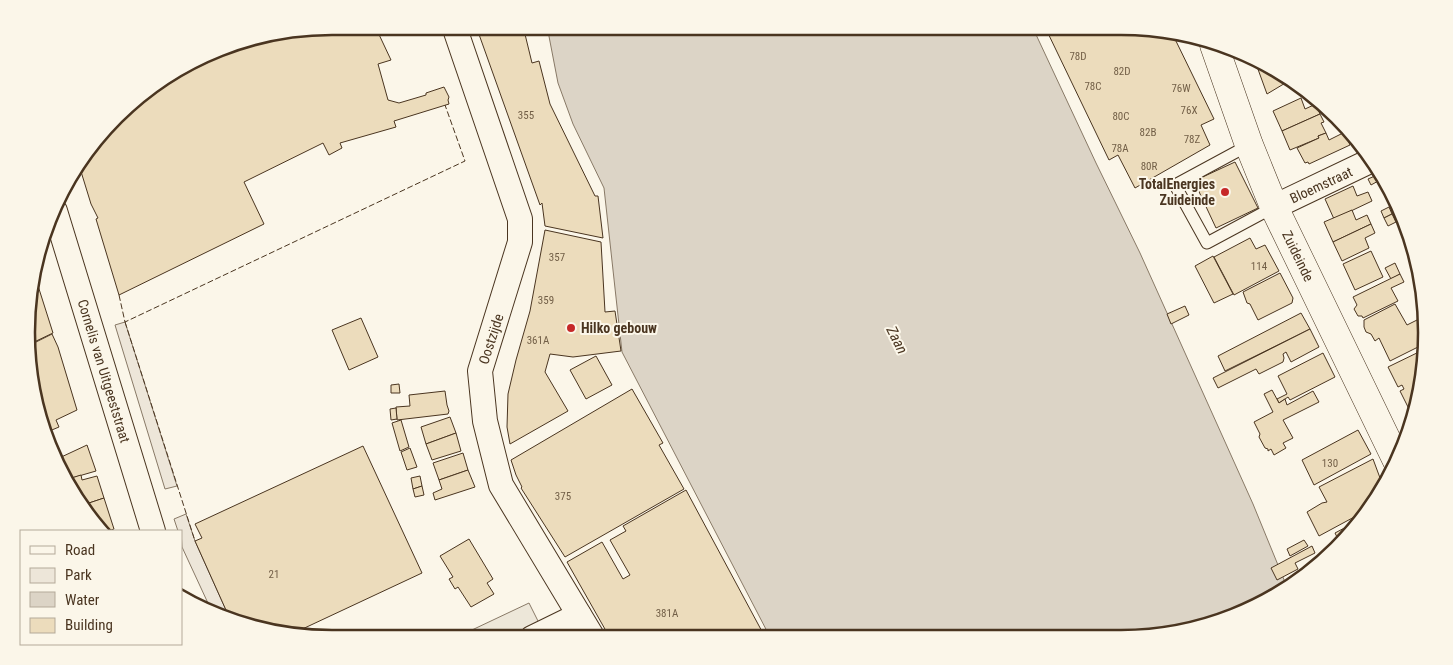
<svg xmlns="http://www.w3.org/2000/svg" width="1453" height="665" viewBox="0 0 1453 665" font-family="'Roboto Condensed',sans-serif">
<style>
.green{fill:#ede6d9;stroke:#887966}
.parking{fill:#ede7d9;stroke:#887966}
.water{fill:#dcd4c6;stroke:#887966}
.building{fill:#ecdcbc;stroke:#4a3520}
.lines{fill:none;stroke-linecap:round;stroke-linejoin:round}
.service-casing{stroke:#4a3520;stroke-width:13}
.minor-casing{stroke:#4a3520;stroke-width:26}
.tertiary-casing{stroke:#4a3520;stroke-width:29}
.service{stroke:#fbf6e9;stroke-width:11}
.minor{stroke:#fbf6e9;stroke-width:24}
.tertiary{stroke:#fbf6e9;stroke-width:28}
.fence{stroke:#4a3520;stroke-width:1;stroke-dasharray:6 2.5;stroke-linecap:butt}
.poi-dot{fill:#c62828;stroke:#fbf6e9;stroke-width:2}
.labels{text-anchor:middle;stroke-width:4;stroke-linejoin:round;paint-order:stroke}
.number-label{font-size:11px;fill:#725f47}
.poi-label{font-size:14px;font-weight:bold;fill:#4a3520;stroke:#fbf6e9;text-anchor:end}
.street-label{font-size:14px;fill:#4a3520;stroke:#fbf6e9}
.water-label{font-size:15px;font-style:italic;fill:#4a3520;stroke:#fbf6e9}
.rim{fill:none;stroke:#4a3520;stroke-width:2.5}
</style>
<rect width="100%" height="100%" fill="#fbf6e9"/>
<g class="green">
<path d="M125,322l52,164 -12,3 -50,-164z"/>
<path d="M186,514l9,27 35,78 -17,-5 -31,-67 -1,-16h-3l-4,-12z"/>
</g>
<path class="parking" d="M529,603l11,22 -29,13h-56z"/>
<path class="water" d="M547,26h485l64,137 44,90 113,251 34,83 -49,28 -77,21 -391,1 -148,-285 -18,-164 -31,-64 -15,-41z"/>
<g class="building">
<path d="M332,26h43l16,34 -13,4 10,36 11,3 27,-8v-2l18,-6 5,10 -1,3 1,4 -55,17 2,6 -56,16 2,5 -13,7 -6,-12 -79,39 20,42 -145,71 -23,-76 2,-1 -7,-14 -12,-39 52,-63 103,-59z"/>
<path d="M476,26h47l9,37 7,-2 11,43 45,92h3l5,42 -58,-12 -3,-23 -2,2z"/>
<path d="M1047,26h74l53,11 40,82 -13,6 9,20 -75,43 -17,-33 -9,5 -64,-133z"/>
<path d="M1255,61l32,21 -20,12z"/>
<path d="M1301,98l4,11 11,-5 4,10 -38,17 -9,-20z"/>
<path d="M1320,114l4,8 -3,1 5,10 -8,3 1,2 -29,12 -8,-19z"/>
<path d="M1347,131l5,7 -4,2 2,5 -41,19 -1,-2 -3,1 -8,-15 22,-10 -1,-2 8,-3 3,7z"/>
<path d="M1235,162l23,46 -42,20 -22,-47z"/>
<path d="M1377,175l3,5 -9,5 -3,-6z"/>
<path d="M1382,185l21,30 1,6 -4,2z"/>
<path d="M1353,186l4,10 11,-4 4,9 -38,18 -9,-20z"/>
<path d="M1389,207l3,7 -8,4 -3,-7z"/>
<path d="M1352,210l4,10 11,-5 4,9 -38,18 -9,-20z"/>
<path d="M1392,214l4,8 -8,4 -4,-8z"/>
<path d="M1371,224l4,9 -10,5 4,10 -27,13 -9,-19z"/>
<path d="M545,230l56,12 4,70 10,-1 6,40 -48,6 -23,-3 -5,18 23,39 -58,33 -3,-17 1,-33 8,-34 14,-49z"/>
<path d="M1250,238l6,11 9,-4 14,26 -45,24 -20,-38z"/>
<path d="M1371,251l12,26 -28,13 -12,-26z"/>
<path d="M1213,256l20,38 -19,9 -19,-37z"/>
<path d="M1395,263l5,11 -9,5 -6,-11z"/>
<path d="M33,270l20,63 -21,10v-70z"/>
<path d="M1280,273l13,25 -1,5 -34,17 -8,-16 -3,-1 -4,-11z"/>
<path d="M1400,274l4,8 -13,6 7,13 -35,17 -1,-2h-4l-4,-7 3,-4 -4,-8z"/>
<path d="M1395,304l12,21 16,-8 4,15 -3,12 -34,17 -11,-23 -4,3 -4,-7 -5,-2 -2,-5v-7z"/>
<path d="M1185,306l4,9 -18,9 -4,-10z"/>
<path d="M1301,313l9,16 -85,42 -7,-15z"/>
<path d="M361,318l17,39 -29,13 -17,-40z"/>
<path d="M1310,329l9,18 -28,15 -5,-10 -3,2 1,4 -1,4 -24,12 -3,-5 -38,19 -5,-10z"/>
<path d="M52,334l6,13 19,63 -21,10 3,7 -12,5 -15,-40v-48z"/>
<path d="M1423,350l-12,61h-1l-10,-20 4,-2 -2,-4 -4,2 -10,-20z"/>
<path d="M1323,353l12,24 -45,23 -2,-3 -9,6 -2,-4 10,-5 -9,-18z"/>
<path d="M596,356l16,29 -26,14 -16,-29z"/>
<path d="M399,384l1,9h-9v-8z"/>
<path d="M632,389l31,54 -4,2 25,44 -119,68 -44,-69 1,-1 -6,-12 -5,-15z"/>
<path d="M1272,390l7,13 6,-4 2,6 26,-14 6,11 -36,18 10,18 -10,5 3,5 -12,7 -3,-6 -3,2v-2l-3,-1 -6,-11 1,-3 -6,-12 19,-10 -9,-18z"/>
<path d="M445,391l2,14 2,6 -1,3 -51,6 -1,-13 14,-1 -1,-11z"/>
<path d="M396,408l1,11 -6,1 -1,-11z"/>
<path d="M450,417l6,16 -30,11 -5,-17z"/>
<path d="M401,420l8,27 -9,4 -8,-28z"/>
<path d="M1358,430l13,24 -57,31 -12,-25z"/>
<path d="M456,433l5,18 -29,9 -6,-16z"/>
<path d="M87,445l9,26 -31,9 -8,-21z"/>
<path d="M363,446l59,127 -126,59 -66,-13 -35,-78 7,-3 -7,-14z"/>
<path d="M410,448l7,19 -10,3 -6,-18z"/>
<path d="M463,453l5,17 -29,10 -6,-17z"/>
<path d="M1373,459l10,27 -14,23 -50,27 -12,-24 15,-9 5,-1 -8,-15z"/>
<path d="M468,470l7,17 -40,13 -2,-7 9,-4 -3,-9z"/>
<path d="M81,475l1,5 15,-4 7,22 -21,7 -16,-20 -2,-5z"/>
<path d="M420,476l2,10 -9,3 -2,-11z"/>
<path d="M422,486l2,9 -9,2 -2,-8z"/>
<path d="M686,490l22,41 57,106 -155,1 -43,-76 35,-20 21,37 7,-4 -20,-35 16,-9 -3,-5z"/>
<path d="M104,498l10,31 -6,2h-3l-22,-26z"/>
<path d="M1365,517l-1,2 -33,32 1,-6 6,-6 -3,-6z"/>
<path d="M469,539l24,40 -6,4 7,11 -23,13 -13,-20 -3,2 -6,-10 4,-2 -13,-21z"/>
<path d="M1304,540l4,6 -18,10 -3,-7z"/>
<path d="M1312,546l3,7 -20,10 3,6 -21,11 -6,-12z"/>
</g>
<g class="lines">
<defs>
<path id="service" d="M1249,145l-74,40 32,58 67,-36"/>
<g id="minor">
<path d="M454,26l66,193v23l-40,129 5,50 16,64 92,153"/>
<path d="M1274,207l94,-45"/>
<path d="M55,211l98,320"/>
<path d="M532,638l47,-23"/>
</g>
<path id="tertiary" d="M1214,45l35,100 25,62 123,254"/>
</defs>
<use href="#service" class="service-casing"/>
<use href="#minor" class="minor-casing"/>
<use href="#tertiary" class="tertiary-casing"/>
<use href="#service" class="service"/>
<use href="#minor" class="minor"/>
<use href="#tertiary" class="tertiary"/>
<g class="fence">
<path d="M119,295l6,27 340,-161 -20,-56"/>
<path d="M125,322l70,219"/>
</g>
</g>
<g class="poi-dot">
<circle cx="1225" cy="192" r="5"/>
<circle cx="571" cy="328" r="5"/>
</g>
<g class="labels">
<g class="number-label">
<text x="1078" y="60">78D</text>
<text x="1122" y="75">82D</text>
<text x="1093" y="90">78C</text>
<text x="1181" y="92">76W</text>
<text x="1189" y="114">76X</text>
<text x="526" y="119">355</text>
<text x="1121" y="120">80C</text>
<text x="1148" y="136">82B</text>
<text x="1192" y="143">78Z</text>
<text x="1120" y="152">78A</text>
<text x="1149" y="170">80R</text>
<text x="557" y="261">357</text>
<text x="1259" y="270">114</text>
<text x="546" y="304">359</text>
<text x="538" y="344">361A</text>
<text x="1330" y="467">130</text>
<text x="563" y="500">375</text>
<text x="274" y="578">21</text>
<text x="667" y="617">381A</text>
</g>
<g class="poi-label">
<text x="1215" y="189">TotalEnergies<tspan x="1215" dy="16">Zuideinde</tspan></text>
<text x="581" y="333" text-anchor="start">Hilko gebouw</text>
</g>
<g class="street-label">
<text transform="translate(1321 185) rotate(-25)" y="5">Bloemstraat</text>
<text transform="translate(1298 256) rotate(64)" y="5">Zuideinde</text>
<text transform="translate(491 339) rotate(-72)" y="5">Oostzijde</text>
<text transform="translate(104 371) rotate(73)" y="5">Cornelis van Uitgeeststraat</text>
</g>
<g class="water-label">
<text transform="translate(897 340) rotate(63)" y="5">Zaan</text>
</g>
</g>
<path d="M0 0H1453V665H0ZM332 35H1121A297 297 0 0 1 1418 332V333A297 297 0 0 1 1121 630H332A297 297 0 0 1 35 333V332A297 297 0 0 1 332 35Z" fill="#fbf6e9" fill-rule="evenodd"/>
<path class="rim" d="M332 35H1121A297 297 0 0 1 1418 332V333A297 297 0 0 1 1121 630H332A297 297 0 0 1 35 333V332A297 297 0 0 1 332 35Z"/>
<rect x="20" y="530" width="162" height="115" fill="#fbf6e9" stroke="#b4a999"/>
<rect x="30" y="546" width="25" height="8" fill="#fbf6e9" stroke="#b4a999"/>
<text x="65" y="555" font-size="15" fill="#4a3520">Road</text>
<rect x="30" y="568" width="25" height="15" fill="#ede6d9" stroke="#b4a999"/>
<text x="65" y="580" font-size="15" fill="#4a3520">Park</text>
<rect x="30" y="592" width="25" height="15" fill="#dcd4c6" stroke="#b4a999"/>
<text x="65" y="605" font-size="15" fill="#4a3520">Water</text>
<rect x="30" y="618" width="25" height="15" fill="#ecdcbc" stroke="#b4a999"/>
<text x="65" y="630" font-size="15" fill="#4a3520">Building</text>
</svg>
